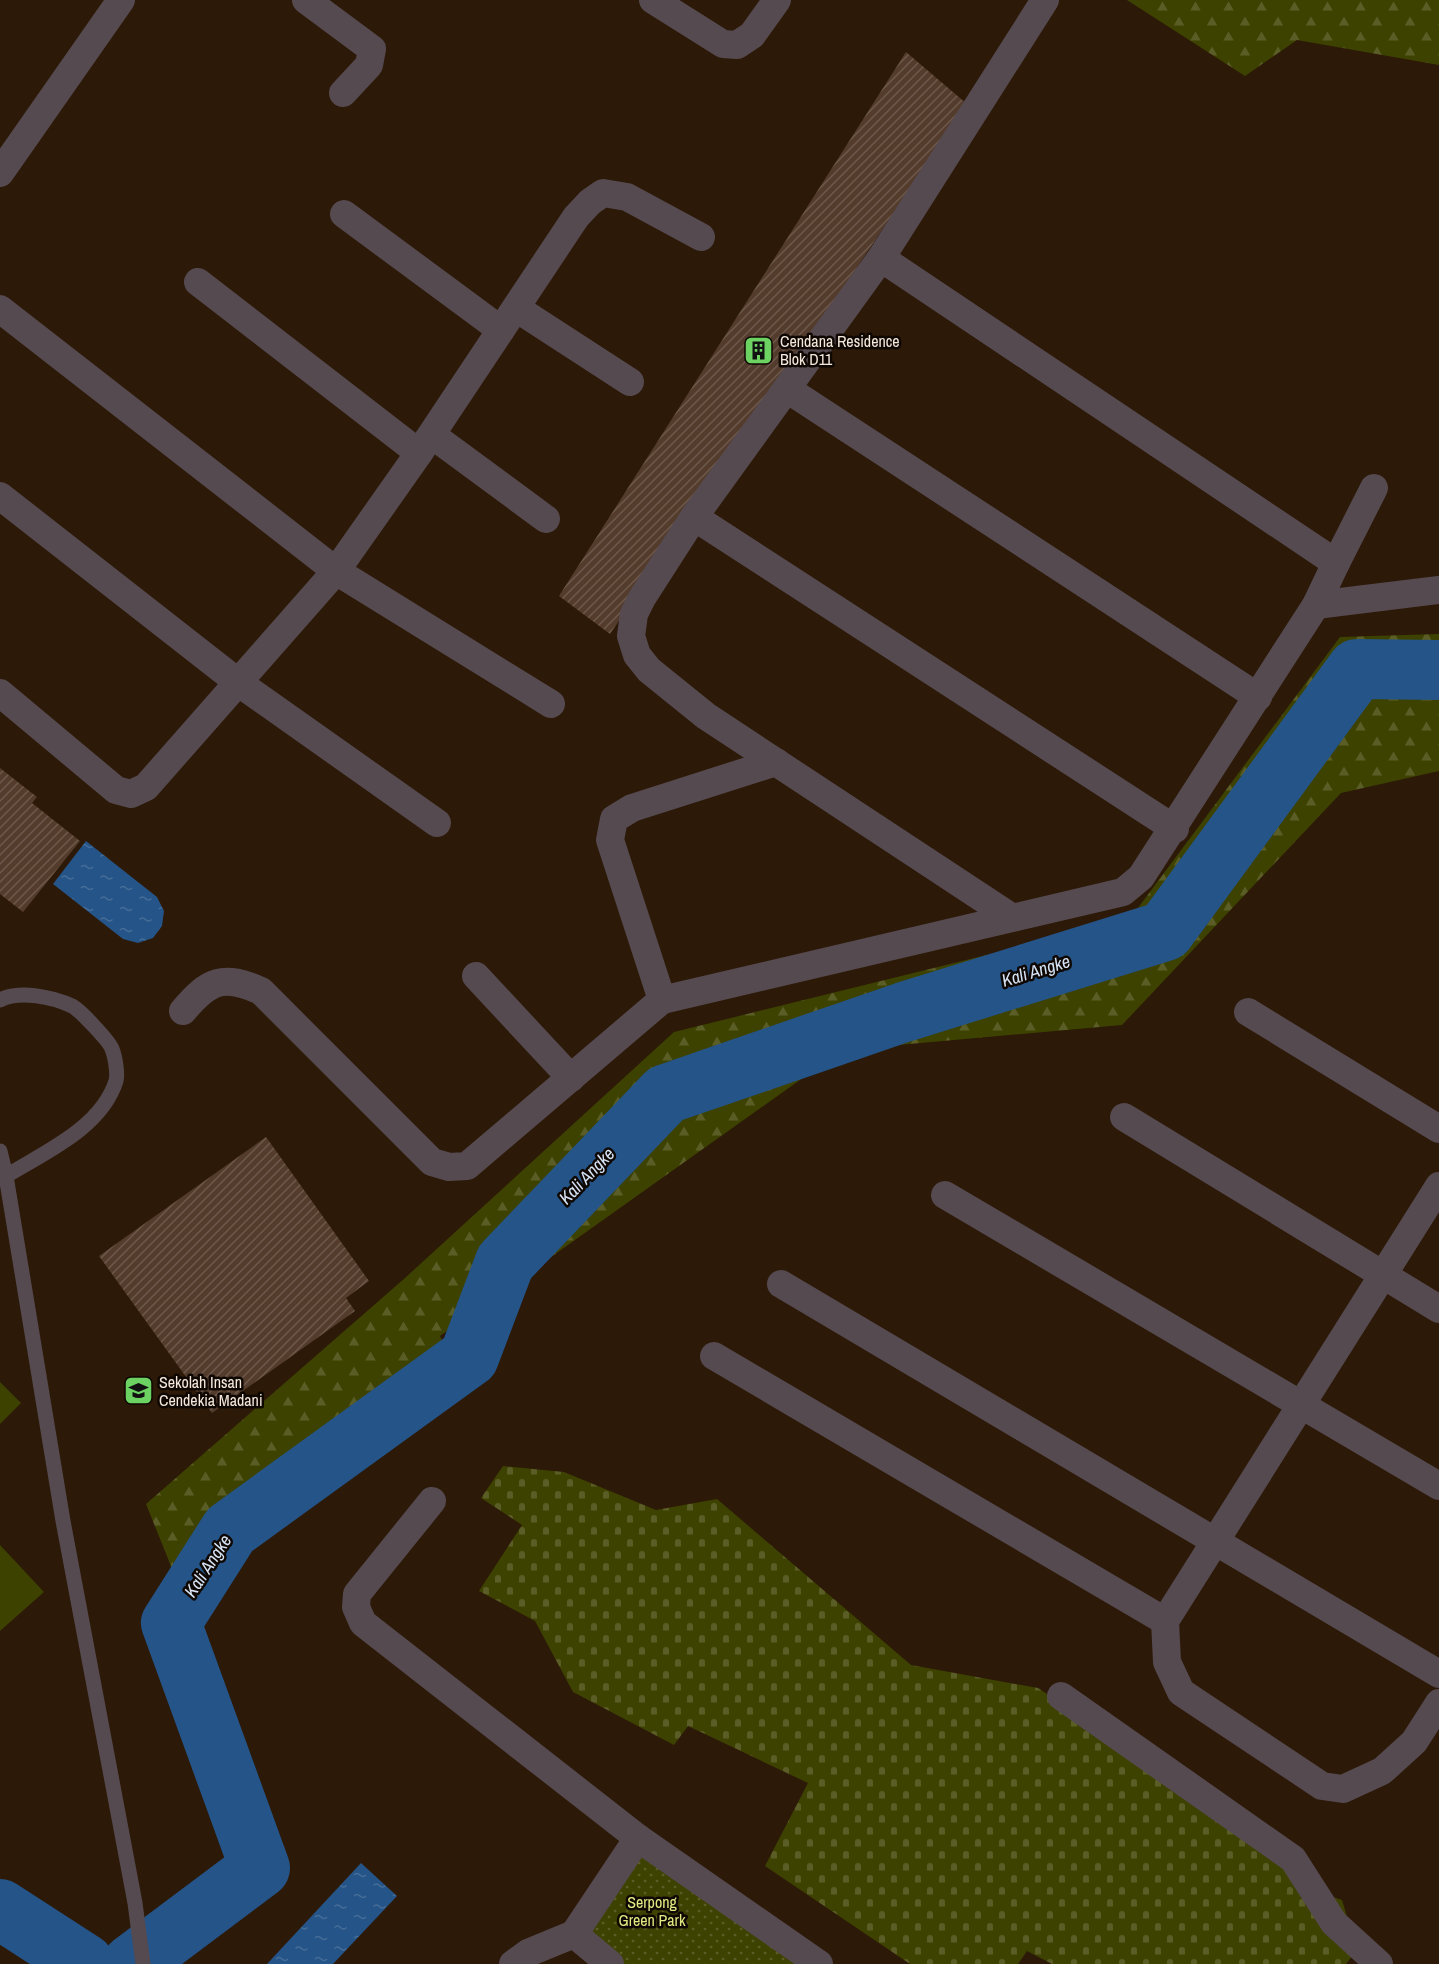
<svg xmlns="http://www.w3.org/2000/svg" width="1439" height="1964" viewBox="0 0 1439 1964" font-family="'Archivo Narrow',sans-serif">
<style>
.forest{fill:url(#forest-firs)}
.cemetery{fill:url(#cemetery-stones)}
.park{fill:url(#park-dots)}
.pitch{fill:#3d4201}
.water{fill:url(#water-ripples)}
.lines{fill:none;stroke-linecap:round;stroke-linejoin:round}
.river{stroke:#255488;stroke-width:60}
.building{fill:url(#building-hatch)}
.lane{stroke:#564a51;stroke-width:15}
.street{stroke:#564a51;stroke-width:28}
.labels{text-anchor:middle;stroke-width:5;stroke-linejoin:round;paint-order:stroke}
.poi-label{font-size:16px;fill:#f5e8dc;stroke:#0e0702;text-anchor:start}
.park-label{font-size:16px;fill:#e0ec82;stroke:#0e0702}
.water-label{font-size:18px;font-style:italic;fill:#d7e4f5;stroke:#0e0702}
</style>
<defs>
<pattern id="forest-firs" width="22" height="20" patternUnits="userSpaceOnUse" patternTransform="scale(1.5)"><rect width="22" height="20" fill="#3d4201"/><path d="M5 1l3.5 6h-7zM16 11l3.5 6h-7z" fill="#5a5d25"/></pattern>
<pattern id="cemetery-stones" width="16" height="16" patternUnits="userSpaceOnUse" patternTransform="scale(1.5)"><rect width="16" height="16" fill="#3d4201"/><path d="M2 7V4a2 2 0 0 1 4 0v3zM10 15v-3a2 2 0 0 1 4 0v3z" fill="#5a5d25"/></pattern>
<pattern id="park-dots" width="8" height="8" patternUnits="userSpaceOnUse" patternTransform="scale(1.5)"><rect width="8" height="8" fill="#3d4201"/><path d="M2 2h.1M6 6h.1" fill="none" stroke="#5a5d25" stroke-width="1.8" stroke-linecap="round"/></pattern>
<pattern id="water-ripples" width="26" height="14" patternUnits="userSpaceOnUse" patternTransform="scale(1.5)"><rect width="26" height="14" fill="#255488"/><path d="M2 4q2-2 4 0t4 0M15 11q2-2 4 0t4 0" fill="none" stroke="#456d98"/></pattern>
<pattern id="building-hatch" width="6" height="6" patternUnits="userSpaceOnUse" patternTransform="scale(1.5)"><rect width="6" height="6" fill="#543c2d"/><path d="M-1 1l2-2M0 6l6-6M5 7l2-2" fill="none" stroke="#6d584b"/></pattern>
</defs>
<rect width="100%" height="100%" fill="#2c1907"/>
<g class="forest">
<path d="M1127,0h312v65l-142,-25 -52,36z"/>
<path d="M1439,634v137l-98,22 -219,232 -280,25 -402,286 25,52 -280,213 -39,-97 259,-226 269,-246 455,-112 211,-283z"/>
</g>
<path class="cemetery" d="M503,1466l61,6 92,38 61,-11 194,166 127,23 263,176 17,28 24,8 15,50 -11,14h-294l-25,-13 -9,13h-108l-145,-98 43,-83 -120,-57 -14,19 -101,-53 -38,-71 -56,-30 43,-66 -41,-27z"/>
<path class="park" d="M638,1838l181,126h-209l-36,-30z"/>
<g class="pitch">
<path d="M0,1382l21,21 -21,21z"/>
<path d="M0,1545l44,47 -44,39z"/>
</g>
<g class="water">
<path d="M86,841l71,56 7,14 -2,15 -9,12 -15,5 -15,-4 -70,-55z"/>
<path d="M361,1863l36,33 -64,68h-66z"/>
</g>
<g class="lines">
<g class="river">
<path d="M0,1909l85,55"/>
<path d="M132,1964l128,-96 -89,-245 59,-93 239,-173 36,-95 161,-168 238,-82 261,-81 192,-262 82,1"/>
</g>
</g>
<g class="building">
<path d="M906,52l61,52 -357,530 -51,-38z"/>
<path d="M0,768l37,29 -5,6 48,38 -57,71 -23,-18z"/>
<path d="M266,1137l103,144 -23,17 9,13 -143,102 -113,-157z"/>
</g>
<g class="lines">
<g class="lane">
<path d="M0,1000c20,-10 53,-3 72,6 7,3 38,36 40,43 3,7 6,25 4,32 -15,47 -71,71 -110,95"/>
<path d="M0,1151l6,25 57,345 72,382 8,61"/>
</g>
<g class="street">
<path d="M306,0l66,49 -3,16 -26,28"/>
<path d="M653,0l70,44 14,1 15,-10 25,-35"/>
<path d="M0,173l121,-173"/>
<path d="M344,214l157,116"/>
<path d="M198,282l221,171"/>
<path d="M516,308l114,74"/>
<path d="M0,309l336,262 215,133"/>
<path d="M787,389l471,308"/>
<path d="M432,435l114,84"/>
<path d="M0,496l239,187 198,140"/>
<path d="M694,517l481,312"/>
<path d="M1336,563l38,-75"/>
<path d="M1316,605l123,-15"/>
<path d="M0,693l116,97 15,4 15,-7 190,-216 83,-118 157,-236 14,-15 13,-9 24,4 74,40"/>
<path d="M1011,917l-305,-201 -57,-46 -12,-15 -6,-19 3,-22 8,-16 52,-81 187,-259 164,-258"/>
<path d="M476,976l95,102"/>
<path d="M662,1000l-52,-160 4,-21 18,-11 144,-46"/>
<path d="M183,1011c26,-31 40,-37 78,-20l171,171 17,5 18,-1 195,-166 461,-108 18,-15 175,-272 20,-42 -455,-305"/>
<path d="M1248,1012l191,117"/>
<path d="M1124,1117l315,192"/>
<path d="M1439,1186l-274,435 2,41 14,30 141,94 21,3 39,-18 32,-29 25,-39"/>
<path d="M945,1195l494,291"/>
<path d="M781,1284l658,390"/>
<path d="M714,1356l451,265"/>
<path d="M432,1501l-75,93 -1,13 7,16 275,215 181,126"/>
<path d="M1061,1696l232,163 41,64 45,41"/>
<path d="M574,1934l36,30"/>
<path d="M513,1964l15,-11 46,-19 64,-96"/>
</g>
</g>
<defs>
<symbol id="building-square" viewBox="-11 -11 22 22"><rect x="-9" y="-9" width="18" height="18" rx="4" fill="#6cd362" stroke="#0e0702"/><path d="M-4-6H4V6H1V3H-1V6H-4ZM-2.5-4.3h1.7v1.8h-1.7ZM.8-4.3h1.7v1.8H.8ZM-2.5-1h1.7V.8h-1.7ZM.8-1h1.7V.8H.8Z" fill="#111"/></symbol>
<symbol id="school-square" viewBox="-11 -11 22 22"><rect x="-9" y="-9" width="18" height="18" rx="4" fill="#6cd362" stroke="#0e0702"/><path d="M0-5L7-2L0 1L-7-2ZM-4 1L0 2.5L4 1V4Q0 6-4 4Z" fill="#111"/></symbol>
</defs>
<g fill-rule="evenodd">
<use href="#building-square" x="742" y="334" width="33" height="33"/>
<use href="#school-square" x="122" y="1374" width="33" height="33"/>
</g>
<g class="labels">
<g class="poi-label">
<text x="780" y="347">Cendana Residence<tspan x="780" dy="18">Blok D11</tspan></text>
<text x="159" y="1388">Sekolah Insan<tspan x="159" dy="18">Cendekia Madani</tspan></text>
</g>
<g class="park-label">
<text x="652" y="1908">Serpong<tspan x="652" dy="18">Green Park</tspan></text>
</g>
<g class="water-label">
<text transform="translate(1036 971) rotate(-17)" y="6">Kali Angke</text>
<text transform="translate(587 1176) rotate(-46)" y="6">Kali Angke</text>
<text transform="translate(208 1566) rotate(-57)" y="6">Kali Angke</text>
</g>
</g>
</svg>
